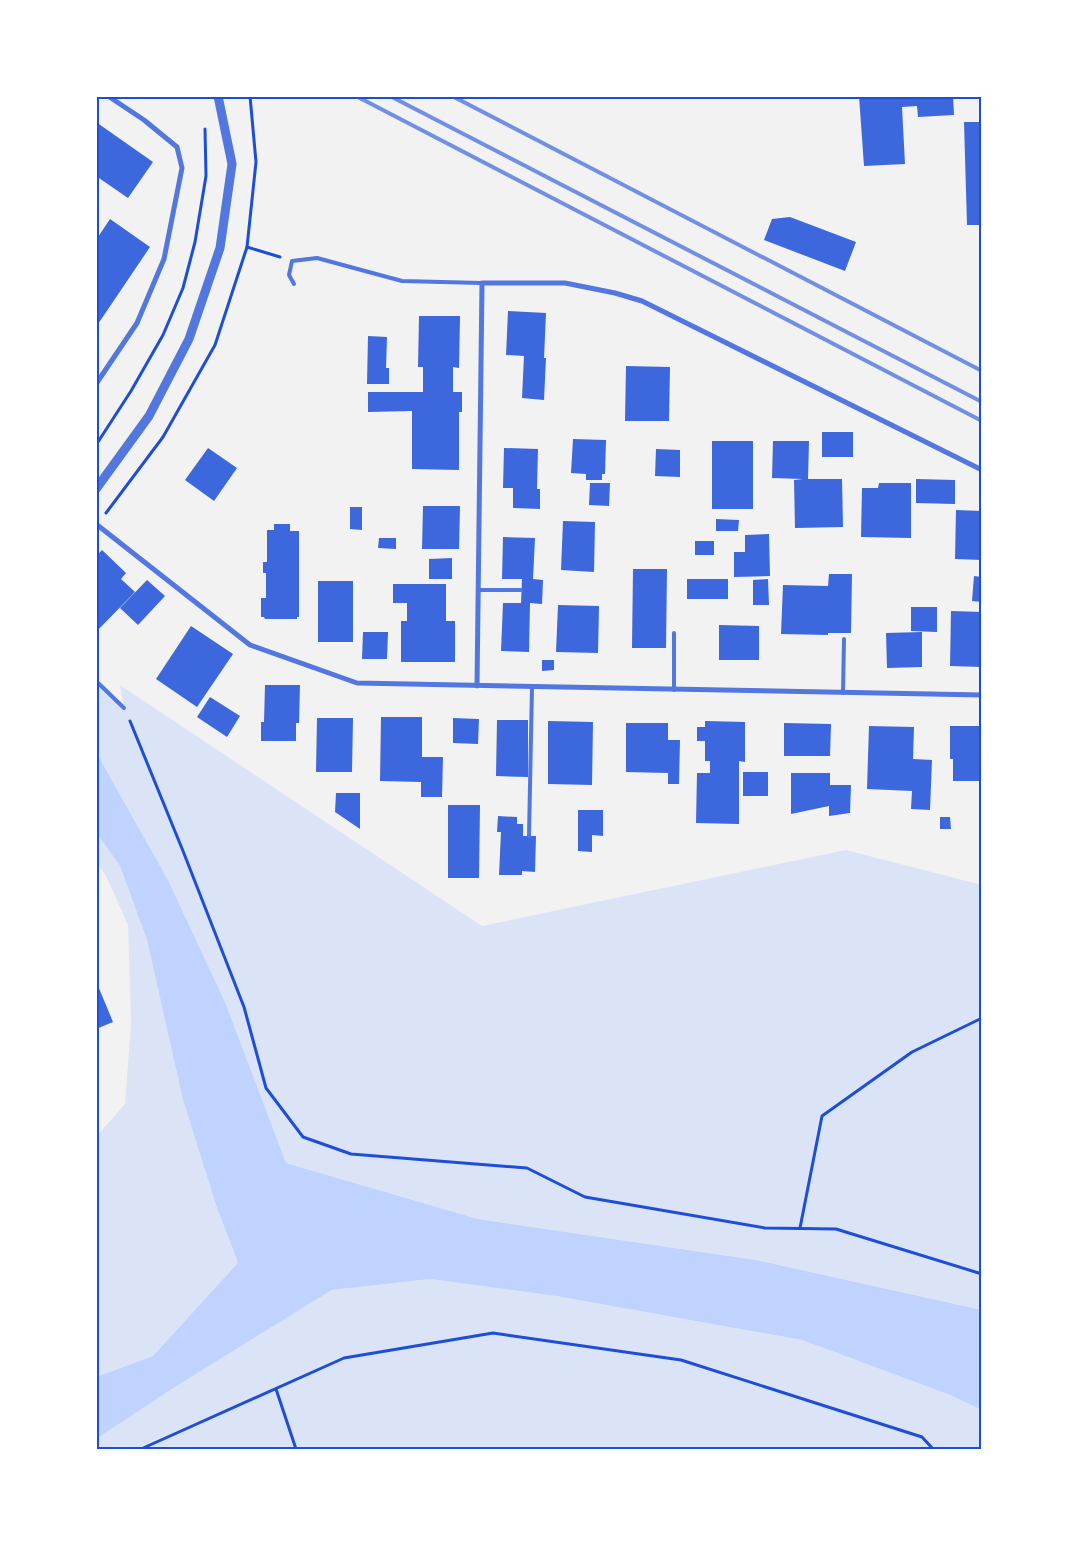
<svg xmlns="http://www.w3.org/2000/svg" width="1078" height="1545" viewBox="0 0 1078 1545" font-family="Roboto,sans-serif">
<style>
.green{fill:#dbe4f7}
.water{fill:#bfd3fe}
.building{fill:#3d67dc}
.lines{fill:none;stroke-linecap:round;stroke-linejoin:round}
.path{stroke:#1d4ed8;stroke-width:3}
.service{stroke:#5277de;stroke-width:4}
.minor{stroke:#5277de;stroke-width:5}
.tertiary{stroke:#5277de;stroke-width:9}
.rail{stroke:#7290e2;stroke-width:4}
.neatline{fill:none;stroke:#1d4ed8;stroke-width:2}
</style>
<rect width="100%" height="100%" fill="#f2f2f2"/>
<g class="green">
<path d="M96,683l28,24 -4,-22 362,241 364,-76 136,35v425l-226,-50 -278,-41 -192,-56 -61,-161 -57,-122 -72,-128z"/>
<path d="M96,832l24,34 27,74 36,160 34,108 21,56 -85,92 -57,21v-240l29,-33 6,-80 -3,-99 -22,-49 -10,-15z"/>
<path d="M430,1279l126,17 246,44 148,55 32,15v39h-886v-10l82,-54 154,-95z"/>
</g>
<path class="water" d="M96,752l72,128 57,122 61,161 192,56 278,41 226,50v100l-32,-15 -148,-55 -246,-44 -126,-17 -98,11 -154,95 -82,54v-62l57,-21 85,-93 -21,-55 -34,-108 -36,-160 -27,-74 -24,-34z"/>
<g class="building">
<path d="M859,96h94l1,19 -36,2 -1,-11 -15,1 3,57 -41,2z"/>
<path d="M96,122l57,40 -25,36 -32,-22z"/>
<path d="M964,122h18v103h-15z"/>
<path d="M790,217l66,25 -11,29 -81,-31 8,-21z"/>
<path d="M110,219l40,28 -54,80v-87z"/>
<path d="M508,311l38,2 -2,45h2l-2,42 -22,-2 2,-42 -18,-1z"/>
<path d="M419,316h41l-1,52 -6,-1v25h9v20h-3v58l-47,-1v-58l-44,1v-20h55v-25h-5z"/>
<path d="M368,336l19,1 -1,31h3v16h-22z"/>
<path d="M626,366l44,1 -1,54h-44z"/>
<rect x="822" y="432" width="31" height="25"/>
<path d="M573,439l33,1 -1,34h-3v6h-16v-6l-15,-1z"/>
<rect x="712" y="441" width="41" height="68"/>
<path d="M773,441h36l-1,38h34l1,48 -48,1 -1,-48 9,-1 -31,-1z"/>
<path d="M208,448l29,20 -23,33 -29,-21z"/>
<path d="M504,448l34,1 -1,40h3v20l-27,-1v-20h-10z"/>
<path d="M656,449l24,1v27l-25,-1z"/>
<path d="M916,479l39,1v24l-39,-1z"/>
<path d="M590,483h20l-1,23 -20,-1z"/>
<path d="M879,483h32v55l-50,-1 1,-49h16z"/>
<path d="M423,506h37l-1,43h-37z"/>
<path d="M350,507h12v23l-12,-1z"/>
<path d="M956,510l26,1v49l-27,-1z"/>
<path d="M716,519l23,1 -1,11h-22z"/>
<path d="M563,521l32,1 -1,50 -33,-2z"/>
<path d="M274,524h16v7h9v86h-2v2h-32l-1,-2h-3v-19h5v-25h-3v-11h4v-32h7z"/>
<path d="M769,534l1,42 -36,1v-25h11v-17z"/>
<path d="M503,537l32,1 -2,41 10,1 -1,24 -12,-1 -1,49 -28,-1 2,-48h18l1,-24h-20z"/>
<path d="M379,538h17v11l-18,-1z"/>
<rect x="695" y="541" width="19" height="14"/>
<path d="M102,550l24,23 -5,6 14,13 -39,40v-76z"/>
<path d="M452,558v21h-23v-20z"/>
<path d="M633,569h34l-1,79h-34z"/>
<path d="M829,574h23l-1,59h-23v2l-47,-1 2,-49 45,1z"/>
<path d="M974,576l8,1v25l-10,-1z"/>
<rect x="687" y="579" width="41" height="20"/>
<path d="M768,579l1,26h-16v-25z"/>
<path d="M147,580l18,16 -27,29 -18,-17z"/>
<rect x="318" y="581" width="35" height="61"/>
<path d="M393,584h53v37h9v41h-54v-41h6v-18h-14z"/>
<path d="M558,605l41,1 -1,47 -42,-1z"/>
<path d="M911,607h26v25l-26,-1z"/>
<path d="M951,611l31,1v55l-32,-1z"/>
<path d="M719,625l40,1v34h-40z"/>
<path d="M191,626l42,28 -36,53 -41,-28z"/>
<path d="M363,632h25l-1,27h-25z"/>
<path d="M922,632v35l-35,1 -1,-35z"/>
<path d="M542,660h12v10l-12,1z"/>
<path d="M265,685h35l-1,38h-3v18h-35v-19h3z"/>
<path d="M210,697l30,19 -13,21 -30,-20z"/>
<path d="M381,717h41v40h21l-1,40h-21v-15l-41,-1z"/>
<path d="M317,718h36l-1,54h-36z"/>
<path d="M453,718l26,1 -1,25 -25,-1z"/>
<path d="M497,720h31v57l-32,-1z"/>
<path d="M548,721l45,1 -1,63 -44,-1z"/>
<path d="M705,721l40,1v40l-6,-1v63l-43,-1 1,-50h13v-12h-5v-20h-8v-14h8z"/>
<path d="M626,723h42v17h12l-1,44h-11v-11l-42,-1z"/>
<path d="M784,723l47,1 -1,32h-46z"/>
<path d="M869,726l45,1 -1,32 19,1 -2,50 -19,-1 1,-18 -45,-2z"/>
<path d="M950,726h32v55h-29v-22h-3z"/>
<rect x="743" y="772" width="25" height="24"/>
<path d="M791,773h39v12h21l-1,28 -21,3v-10l-38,8z"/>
<path d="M336,793h24v36l-25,-17z"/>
<path d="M448,805h32l-1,73h-31z"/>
<path d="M578,810h25v26l-11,-1v17l-14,-1z"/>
<path d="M498,816l19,1v7h6v12h13l-1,36 -13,-1v4h-23l2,-43h-4z"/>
<path d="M940,817h10l1,12h-11z"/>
<path d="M96,981l17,41 -17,7z"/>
</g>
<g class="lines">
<g class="path">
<path d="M247,247l33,10"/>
<path d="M96,445l35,-54 32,-56 20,-47 12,-46 11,-66 -1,-47"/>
<path d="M106,513l57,-76 52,-92 32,-98 9,-85 -6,-66"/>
<path d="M130,721l53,130 61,156 22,81 37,49 48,17 176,14 58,29 180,31 71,1 146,45"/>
<path d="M800,1228l22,-112 90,-64 70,-34"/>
<path d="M276,1389l20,60"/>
<path d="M141,1449l203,-91 149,-25 188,27 241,77 11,12"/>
</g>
<g class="service">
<path d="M294,284l-5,-9 3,-14 25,-3 85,23 80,2"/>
<path d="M478,590h43"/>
<path d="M96,681l28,27"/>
<path d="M674,690v-57"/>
<path d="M843,693l1,-54"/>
<path d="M529,836l3,-149"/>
</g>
<g class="minor">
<path d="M96,384l41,-61 27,-64 18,-91 -5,-21 -33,-27 -36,-24"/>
<path d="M96,524l154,121 107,38 625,12"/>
<path d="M477,686l5,-403h83l50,10 27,8 340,169"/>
</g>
<path class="tertiary" d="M96,489l53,-73 40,-77 31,-91 12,-84 -14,-68"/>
<g class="rail">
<path d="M356,96l626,325"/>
<path d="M390,96l592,306"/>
<path d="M452,96l530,275"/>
</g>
</g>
<rect width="1078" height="1545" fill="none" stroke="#ffffff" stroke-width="195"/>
<rect x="98" y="98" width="882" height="1350" class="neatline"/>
</svg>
